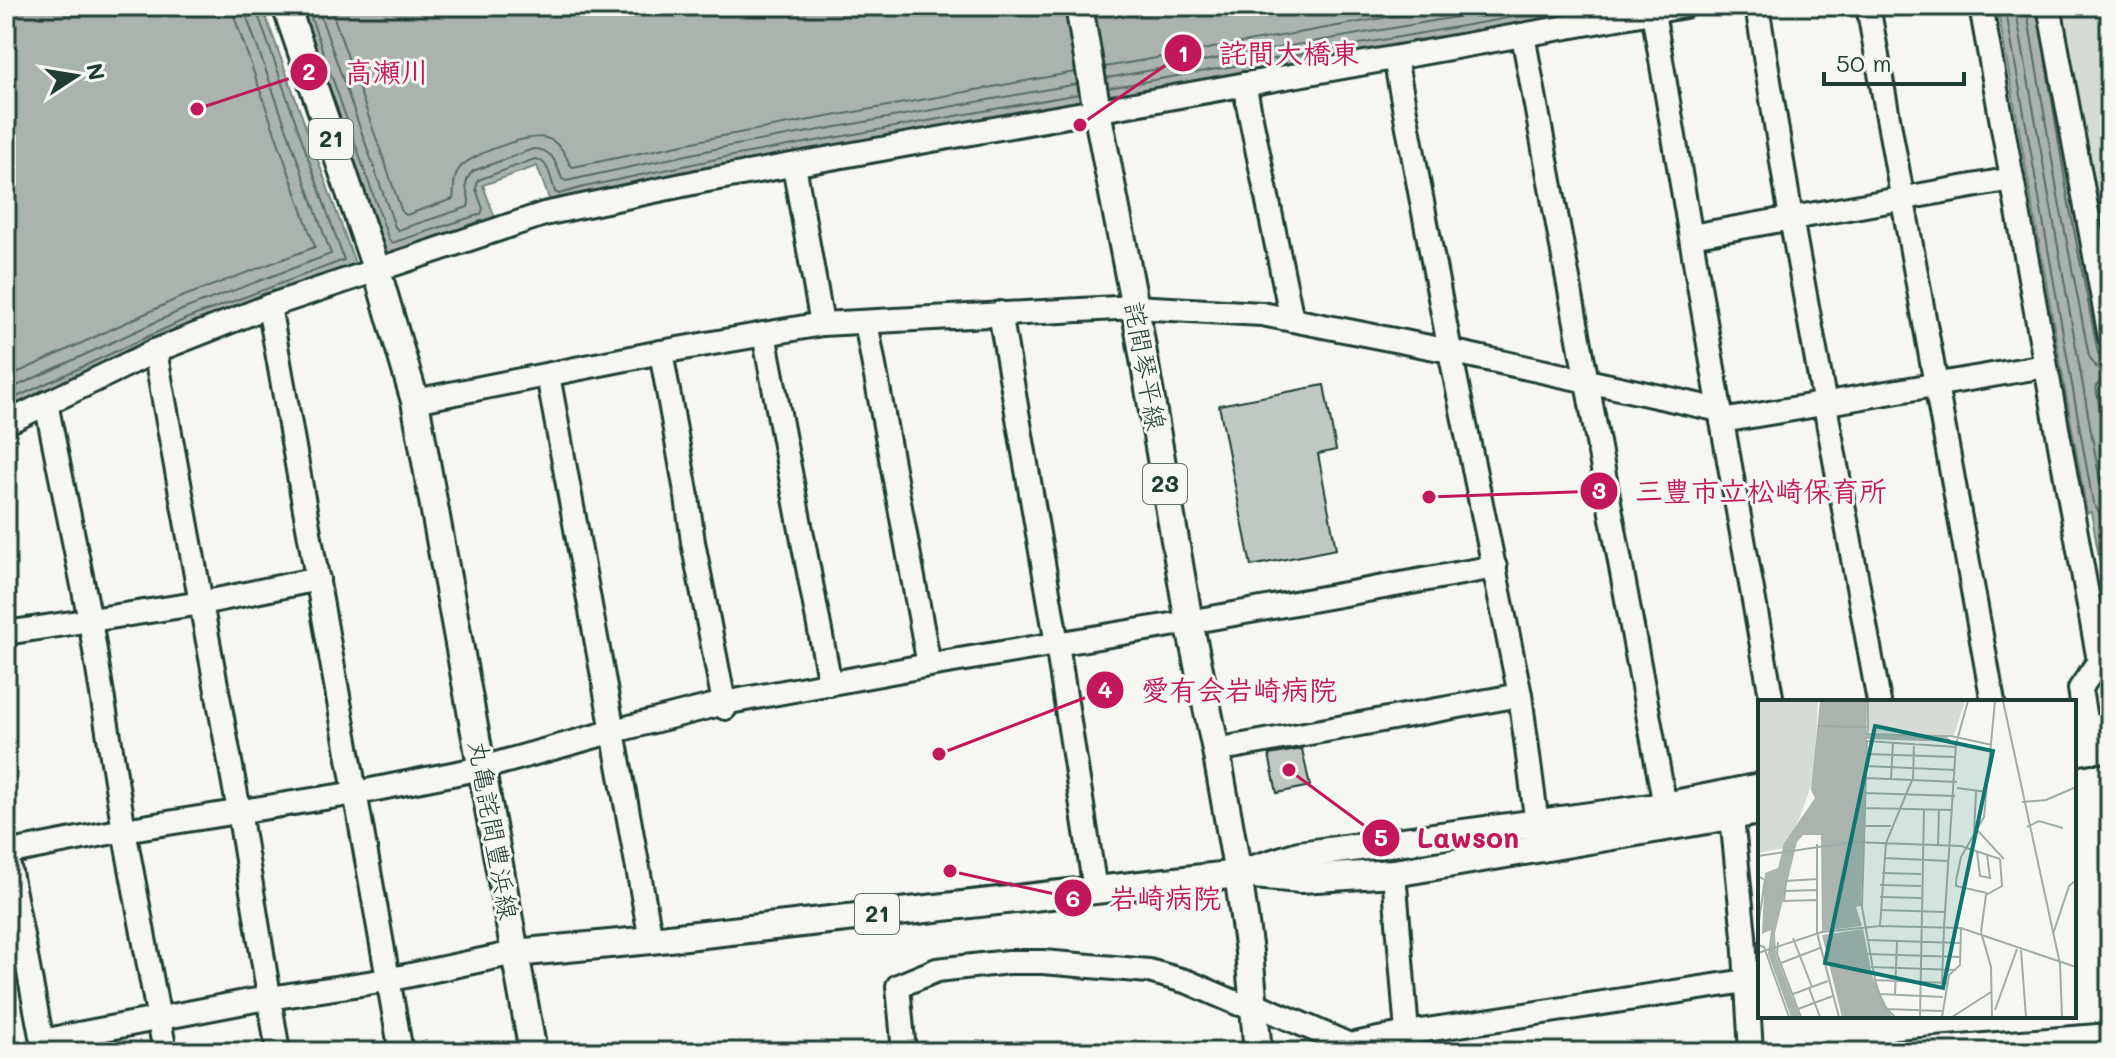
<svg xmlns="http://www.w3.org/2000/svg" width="2116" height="1058" viewBox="0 0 2116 1058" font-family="Mali,'Klee One',sans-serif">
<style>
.green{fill:#d6dbd6;stroke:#7a8c85;stroke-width:2}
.water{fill:#aab3ae;stroke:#72847d;stroke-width:2}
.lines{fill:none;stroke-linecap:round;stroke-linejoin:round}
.shore{stroke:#576c65;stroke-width:2}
.building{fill:#c1c8c3;stroke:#1f3d34;stroke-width:2}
.minor-casing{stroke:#1f3d34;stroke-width:28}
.major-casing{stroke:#1f3d34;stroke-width:32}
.minor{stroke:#f6f6f2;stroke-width:22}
.major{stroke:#f6f6f2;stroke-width:26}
.labels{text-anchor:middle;stroke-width:6;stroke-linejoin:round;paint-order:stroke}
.shield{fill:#f6f6f2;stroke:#60746d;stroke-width:2}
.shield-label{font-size:24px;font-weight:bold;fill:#1f3d34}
.street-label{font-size:26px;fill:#1f3d34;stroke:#f6f6f2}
.inset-road{fill:none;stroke:#a0aca6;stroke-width:2}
.view{fill:#0f766e;fill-opacity:0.15;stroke:#0f766e;stroke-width:4}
.inset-edge{fill:none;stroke:#1f3d34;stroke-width:4}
.leader{fill:none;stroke:#c2185b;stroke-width:3}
.callout-dot{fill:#c2185b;stroke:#f6f6f2;stroke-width:3}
.mark-label{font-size:24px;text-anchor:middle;font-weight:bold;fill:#fff}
.callout-label{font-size:28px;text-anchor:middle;font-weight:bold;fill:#c2185b;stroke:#f6f6f2;stroke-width:6;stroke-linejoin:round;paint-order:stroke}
</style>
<rect width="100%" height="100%" fill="#f6f6f2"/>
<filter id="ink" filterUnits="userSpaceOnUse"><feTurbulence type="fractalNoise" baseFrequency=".0125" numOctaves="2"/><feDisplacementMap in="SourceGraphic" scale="16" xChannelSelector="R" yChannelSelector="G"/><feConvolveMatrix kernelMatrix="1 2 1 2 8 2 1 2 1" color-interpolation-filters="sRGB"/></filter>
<g filter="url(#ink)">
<path class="green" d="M2062,6h48v271z"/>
<g class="water">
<path d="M31,6h231l94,260 -350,145v-394z"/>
<path d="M298,6h1323l-566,99 -333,61 -171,38 -14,-38 -54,19 12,33 -110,36z"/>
<path d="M1997,6h47l32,192 34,174v247l-19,-107 -4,1z"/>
</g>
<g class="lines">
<g class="shore">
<path d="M307,6l82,234 3,3 89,-29 2,-5 -7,-20 2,-9 57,-21c14,1 16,21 20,33l4,2 25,-7 137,-29 358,-64"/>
<path d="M317,6l78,221 3,3 70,-23c5,-13 -10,-20 5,-36l60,-22c20,0 23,14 29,30l4,2 153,-33 358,-64"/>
<path d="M330,6l72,206 4,3 47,-16c2,-10 -1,-20 6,-30 9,-14 70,-36 87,-31 13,4 19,15 24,27l3,2 144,-30 358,-65"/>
<path d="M2005,6l88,497 6,9 11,62"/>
<path d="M2015,6l88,492 5,10 2,10"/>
<path d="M2026,6l33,195 30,155 7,11 14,4"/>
<path d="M2045,57l23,142 30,154 5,7 7,1"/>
<path d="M1105,67l346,-61"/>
<path d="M1107,78l412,-72"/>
<path d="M1108,88l468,-82"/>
<path d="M6,378l173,-80 136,-51 -80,-228 -2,-13"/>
<path d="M2110,383h-11l-3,3 14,85"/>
<path d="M6,391l178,-82 147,-55 -85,-239 -1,-9"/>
<path d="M6,402l182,-84 156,-58 -89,-254"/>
</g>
</g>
<g class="building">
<path d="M1324,385l12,65 -18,4 18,95 -85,17 -32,-161z"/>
<path d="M1302,749l8,37 -33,7 -8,-38z"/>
</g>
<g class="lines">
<defs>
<g id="minor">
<path d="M1757,6l34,212 88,484"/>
<path d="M1868,6l125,696"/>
<path d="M1981,6l118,655 -19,28 9,55"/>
<path d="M2049,6l61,331"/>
<path d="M1653,12l67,398 52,292"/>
<path d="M1523,35l142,771"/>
<path d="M1395,58l55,293 70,344 17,129"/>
<path d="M1244,84l48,236"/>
<path d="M794,165l28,159"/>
<path d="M1691,236l321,-57"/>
<path d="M269,306l132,746"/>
<path d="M1000,313l57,331 38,246"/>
<path d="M866,322l63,343"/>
<path d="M764,334l66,350"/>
<path d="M155,351l84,460 39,241"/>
<path d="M661,352l26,145 6,45 32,166"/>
<path d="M548,375l103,565"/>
<path d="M415,401l246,-49 161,-28 313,-17 127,7 188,37 270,59"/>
<path d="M46,403l44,217 34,210 41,222"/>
<path d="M1722,421l323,-55"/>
<path d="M6,423l149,-72 114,-45 275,-92 158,-33 983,-175"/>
<path d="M6,633l196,-30 116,-24"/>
<path d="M1216,750l304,-55"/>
<path d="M1732,817l12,119 7,116"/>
<path d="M6,851l38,201"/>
<path d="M6,853l118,-23 232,-37 126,-25 132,-37 110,-28 205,-38 260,-43 306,-55"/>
<path d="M1394,873l13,160"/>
<path d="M42,1041l208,-40 137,-21 128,-27"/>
<path d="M1350,1045l57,-12 339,-52"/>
<path d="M904,1052l-6,-66 39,-16 72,-8h34l106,9 39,11 51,22 14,-1 113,49"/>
<path d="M1898,1052l212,-17"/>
</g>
<g id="major">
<path d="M286,6l91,265 38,130 118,651"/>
<path d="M1079,6l18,105 38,196 54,315 27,128 22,124 11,78 8,90 -1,10"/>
<path d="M2074,732l36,-6"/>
<path d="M2074,752l16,-3h20"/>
<path d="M1253,875l48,4 93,-6 366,-62"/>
<path d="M515,953l136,-13 587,-66 61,-19 366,-49 95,-19"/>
</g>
</defs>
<use href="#minor" class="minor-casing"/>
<use href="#major" class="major-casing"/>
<use href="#minor" class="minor"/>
<use href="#major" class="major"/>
</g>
</g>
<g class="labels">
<g class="shield">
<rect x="309" y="119" width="44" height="40" rx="6"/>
<rect x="1143" y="464" width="44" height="40" rx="6"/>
<rect x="855" y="894" width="44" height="40" rx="6"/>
</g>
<g class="shield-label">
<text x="331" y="147">21</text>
<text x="1165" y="492">23</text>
<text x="877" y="922">21</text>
</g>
<g class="street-label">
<text transform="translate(1145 366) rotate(80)" y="9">詫間琴平線</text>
<text transform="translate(493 830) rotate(80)" y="9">丸亀詫間豊浜線</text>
</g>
</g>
<g transform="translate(1758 700)">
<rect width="318" height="318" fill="#f6f6f2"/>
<path d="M0,1h60l-4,77 -15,41 -15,29 -26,5zM108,1h99l-11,34 -89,-3z" fill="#d6dbd6"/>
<path d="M62,1h47l-1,32 80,3 7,6 -86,-3 -6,167 -5,1 6,19 -40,5 -1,-96h-18l-6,7 -22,91 1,22 24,62h-9l-23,-63 3,-24 -9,4 3,-61 13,-5 6,-25 31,-45 -4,-8zM105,229l10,50 19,38h-50l-20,-82z" fill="#aab3ae"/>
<path class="inset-road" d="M245,1l57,263 2,53M60,26l50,1v-26M110,27l-1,7 84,2 41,9M108,54l89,3M108,66l89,4M108,78l91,4M133,79l2,-37M155,80l1,-37M199,88l30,4M107,93l90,3M264,102l24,-2 30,-13M107,108l86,2M106,126h27M269,127l12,-6 24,7M220,131l26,28M216,134l2,-43M59,144v89l22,84M180,145l1,-36M219,151l3,25 10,2 -3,-24M0,156l95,-14 108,4 39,13M126,158l65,3M124,173l39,1M0,176l7,4 -7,47M122,185l41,1M27,191l31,-1M229,193l-31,-7v-5l5,-24 23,-40 11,-116M122,197l41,1M58,200l-32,1 2,-20 31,-2M122,210l65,2M122,226l6,-83 26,-63M186,228l12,-184 12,-43M223,232l5,-37 16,-9 -2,-27M223,232l10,35 1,50M295,234l16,-48 7,-6M35,238l19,49M109,240l93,3M20,242l-1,12 24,63M0,245l6,2 25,70M263,250l5,67M0,253l64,-21 58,-6 81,2 115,39M110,254l92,3M23,263l39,-15M113,267l85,3M117,280l73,3M184,283l2,-55M51,288l11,29M35,294l35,-13M122,294l63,3M137,295l2,-54M40,309l35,-13M128,309l56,2M237,310l22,-61M137,317l-12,-12 -8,-25 -13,-73 5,-166 89,6M162,317l4,-208M184,317l7,-42 11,-10 1,-37M194,317l39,-25"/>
<path class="view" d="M117,26l118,25 -50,237 -118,-25z"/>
<rect width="318" height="318" class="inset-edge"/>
</g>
<path class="leader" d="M1080 125L1183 53M197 109L309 72M1429 497L1599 491M939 754L1105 690M1289 770L1381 838M950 871L1073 898"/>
<g class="callout-dot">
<circle cx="1080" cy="125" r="8"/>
<circle cx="197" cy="109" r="8"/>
<circle cx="1429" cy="497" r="8"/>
<circle cx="939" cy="754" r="8"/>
<circle cx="1289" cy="770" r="8"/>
<circle cx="950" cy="871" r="8"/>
<circle cx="1183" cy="53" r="20"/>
<circle cx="309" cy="72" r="20"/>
<circle cx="1599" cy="491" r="20"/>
<circle cx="1105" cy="690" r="20"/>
<circle cx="1381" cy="838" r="20"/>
<circle cx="1073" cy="898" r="20"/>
</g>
<g class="mark-label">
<text x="1183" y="62">1</text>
<text x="309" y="80">2</text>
<text x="1599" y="499">3</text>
<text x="1105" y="698">4</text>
<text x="1381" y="846">5</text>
<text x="1073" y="907">6</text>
</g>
<g class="callout-label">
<text x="1289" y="63">詫間大橋東</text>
<text x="387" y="82">高瀬川</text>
<text x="1761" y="501">三豊市立松崎保育所</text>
<text x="1239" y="700">愛有会岩崎病院</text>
<text x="1468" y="848">Lawson</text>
<text x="1165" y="908">岩崎病院</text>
</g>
<rect width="2116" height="1058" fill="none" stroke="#f6f6f2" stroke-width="32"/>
<rect x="16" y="16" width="2084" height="1026" fill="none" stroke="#1f3d34" stroke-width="3" filter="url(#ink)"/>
<g transform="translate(76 76) rotate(78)" stroke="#f6f6f2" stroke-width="6" paint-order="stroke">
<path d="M0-6L14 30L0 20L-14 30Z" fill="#1f3d34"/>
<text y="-12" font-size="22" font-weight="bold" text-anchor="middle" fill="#1f3d34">N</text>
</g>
<path d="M1824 72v12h140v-12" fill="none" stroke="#1f3d34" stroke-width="4"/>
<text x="1836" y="72" font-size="24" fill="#1f3d34" stroke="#f6f6f2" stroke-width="6" paint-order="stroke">50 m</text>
</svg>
